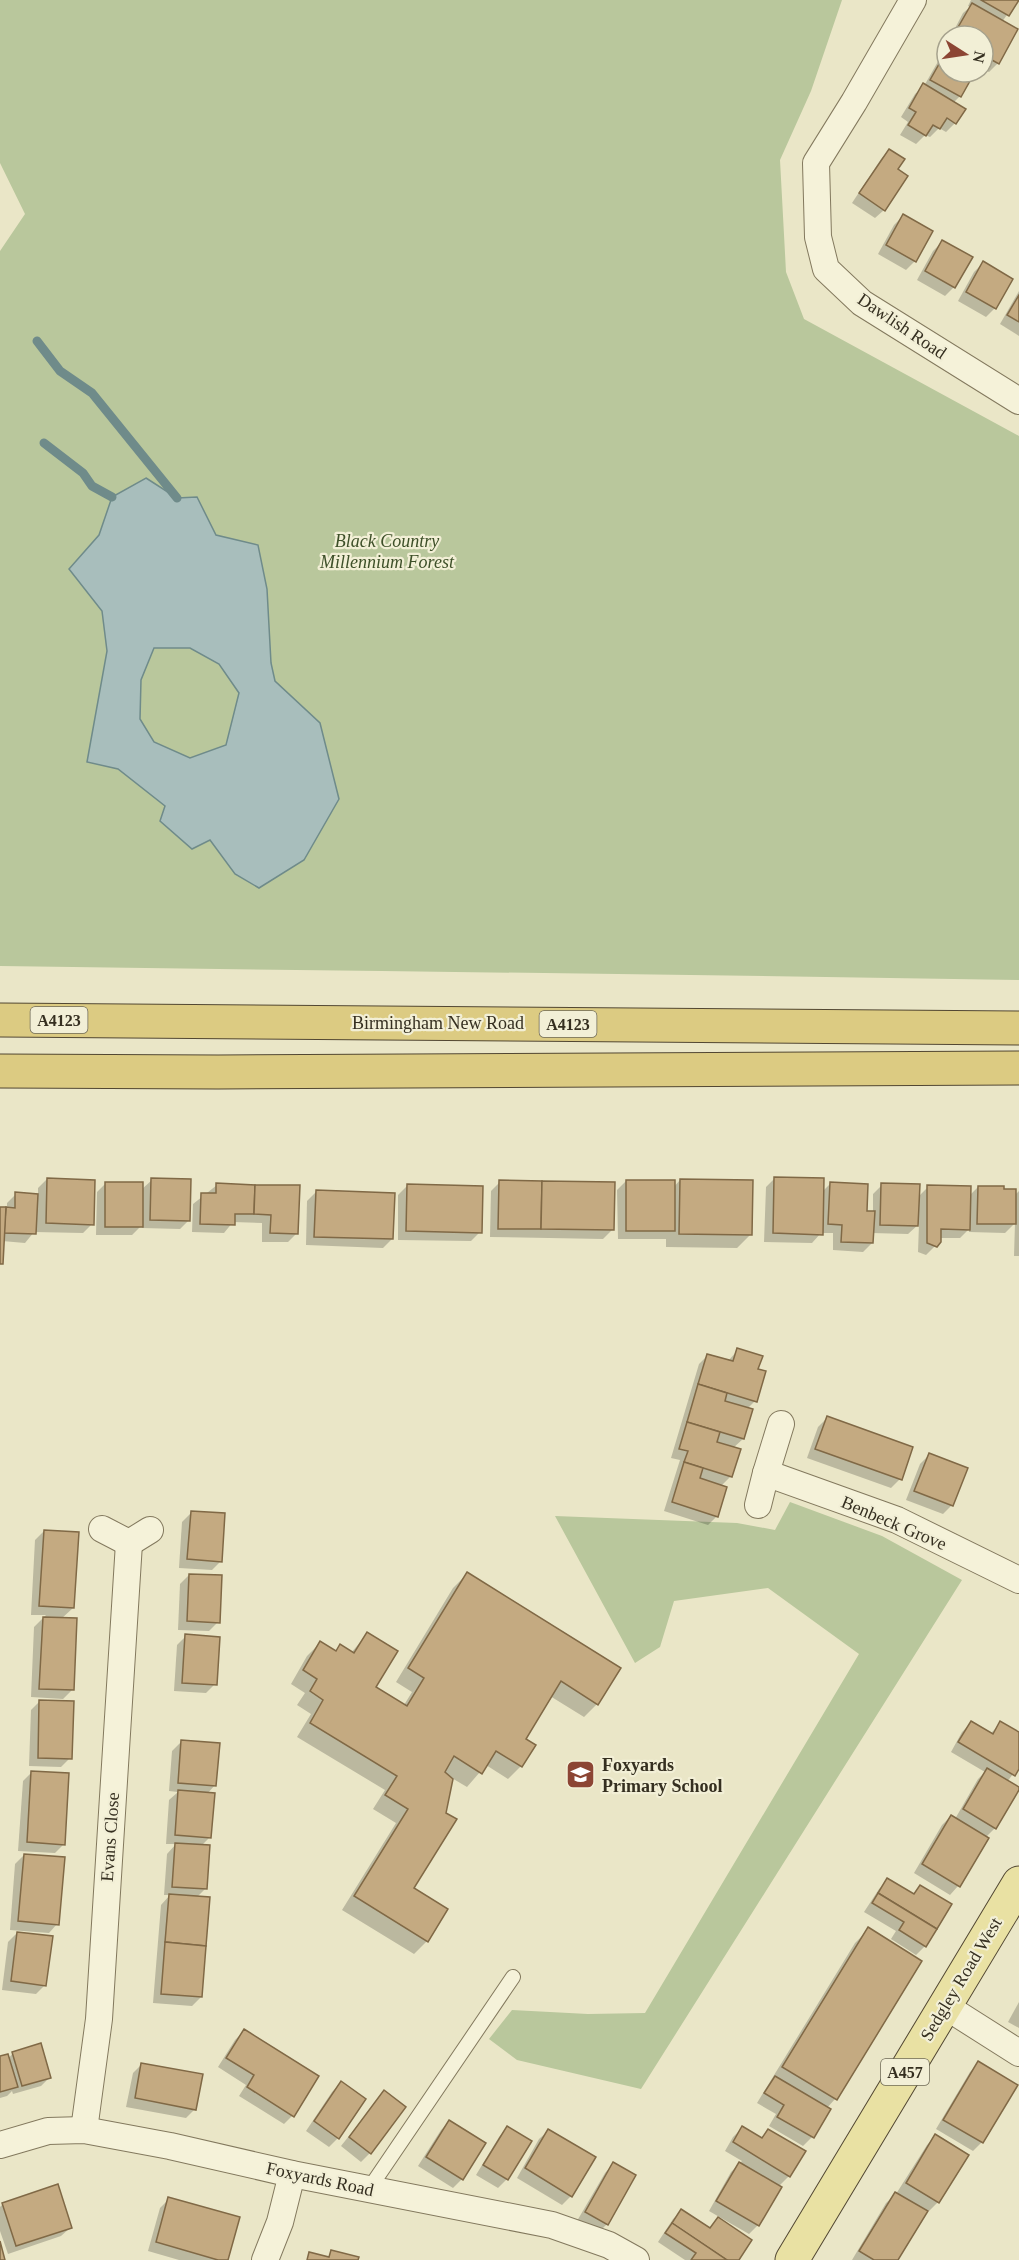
<svg xmlns="http://www.w3.org/2000/svg" width="1019" height="2260" viewBox="0 0 1019 2260" font-family="Georgia,serif">
<style>
.green{fill:#b9c79c}
.water{fill:#a8bebc;stroke:#6f8b8a;stroke-width:1.5;fill-rule:evenodd}
.shadow{fill:#0003}
.lines{fill:none;stroke-linecap:round;stroke-linejoin:round}
.stream{stroke:#6f8b8a;stroke-width:9}
.building{fill:#c4aa81;stroke:#806946;stroke-width:1.5}
.service-casing{stroke:#83795e;stroke-width:16}
.minor-casing{stroke:#83795e;stroke-width:28}
.primary-casing{stroke:#524732;stroke-width:35}
.trunk-casing{stroke:#524732;stroke-width:35}
.service{stroke:#f5f2d9;stroke-width:14}
.minor{stroke:#f5f2d9;stroke-width:26}
.primary{stroke:#e9e1a3;stroke-width:33}
.trunk{stroke:#dccb82;stroke-width:33}
.labels{text-anchor:middle;stroke-width:4.5;stroke-linejoin:round;paint-order:stroke}
.shield{fill:#f2efd6;stroke:#6e6957;stroke-width:1.5}
.shield-label{font-size:16px;font-weight:bold;fill:#352f20}
.street-label{font-size:18px;fill:#352f20;stroke:#f2efd6}
.park-label{font-size:18px;font-style:italic;fill:#3e5029;stroke:#f2efd6}
.poi-label{font-size:18px;font-weight:bold;fill:#352f20;stroke:#f2efd6;text-anchor:start}
</style>
<rect width="100%" height="100%" fill="#eae6c7"/>
<g class="green">
<path d="M0,0h842l-31,91 -31,69 6,112 18,47 215,117v544c-340,-6 -679,-9 -1019,-14v-715l25,-37 -25,-51z"/>
<path d="M790,1502l92,34 80,44 -321,509 -124,-29 -28,-21 23,-29 76,4 57,-1 214,-359 -91,-66 -94,13 -14,46 -25,16 -80,-147 182,7 38,7z"/>
</g>
<path class="water" d="M146,478l31,20 20,-1 19,38 42,10 9,44 4,74 4,18 45,42 19,76 -35,61 -45,28 -24,-14 -25,-34 -18,9 -32,-28 5,-15 -47,-37 -31,-7 20,-111 -5,-40 -33,-42 30,-34 13,-38zM154,648h36l29,16 20,29 -13,52 -36,13 -36,-16 -14,-23 1,-39z"/>
<g class="shadow">
<path d="M971,0h46l-15,22 -4,41 -9,9 -6,-3v-33h-32l12,-23 7,-6 -2,-1z"/>
<path d="M947,51v21h27l-14,24 -7,7 2,20 -9,9 -7,-4 -9,9 -5,-2 -9,9 -16,-9 8,-13 -7,-5 14,-23 9,-8 16,-28z"/>
<path d="M889,150l7,19 -12,41 -9,8 -23,-15 29,-44z"/>
<path d="M903,216l12,45 -9,9 -28,-16 16,-29z"/>
<path d="M942,242l12,45 -9,9 -28,-16 16,-29z"/>
<path d="M983,263l12,45 -9,9 -28,-16 16,-29z"/>
<path d="M1019,291v45l-19,-12z"/>
<path d="M775,1178l47,14 8,-8 35,28h8v-18l9,-9 36,12 10,-10 41,9 9,-9 24,4 12,5 5,-5v65h-5l1,-33 -10,10 -36,-1v-3l-9,9h-21v4l-13,13 -8,-3 1,-28 -11,10 -36,-1v10l-9,9 -30,-2v-17h-12l-9,10 -48,-1 2,-55z"/>
<path d="M47,1179l45,45 -9,9 -49,-1 -9,11 -23,-2 -2,24v-57l7,1v-6l9,-9 22,1v-7z"/>
<path d="M152,1180l37,40 -9,9 -38,-1v-3l-10,10h-36l1,-43 9,-9 35,7z"/>
<path d="M680,1180l70,55 -13,13 -71,-1v-8h-48l-1,-49 9,-9 47,7z"/>
<path d="M500,1182l112,48 -9,9 -113,-2 1,-46z"/>
<path d="M217,1185l81,2 -1,46 -9,9h-26v-19l-29,-1 -9,11 -32,-1 1,-28z"/>
<path d="M407,1186l73,46 -9,9 -73,-1v-45z"/>
<path d="M316,1192l76,47 -9,9 -77,-3 1,-44z"/>
<path d="M738,1350l18,20 -1,31 -8,8 4,1 -8,29 -10,9 -2,28 -10,10 -4,30 -9,9 -44,-14 16,-51 -9,-2 28,-94 9,-9 20,6z"/>
<path d="M827,1418l73,61 -9,9 -84,-30 11,-31z"/>
<path d="M929,1455l23,50 -9,9 -37,-14 14,-36z"/>
<path d="M191,1513l30,48 -9,9 -33,-2 3,-46z"/>
<path d="M44,1531l29,77 -12,11 11,71 -9,9 -32,-2 3,-70 12,-12h-15l4,-75z"/>
<path d="M467,1574l130,130 -13,13 -34,-21 -26,43 -3,27 -13,13 -22,-14 -19,22 -22,-13 -33,115 15,52 -13,13 -72,-44 54,-87 -23,-14 12,-19 -88,-53 14,-23 -14,-9 8,-12 -14,-9 16,-28 13,-13 14,9 6,-6 11,7 16,-19 7,53 30,18 8,-13 -16,-10 57,-94z"/>
<path d="M189,1575l29,47 -9,9 -31,-1 2,-46z"/>
<path d="M186,1636l29,48 -9,9 -32,-2 3,-46z"/>
<path d="M40,1701l30,57 -9,9 -32,-1 2,-56z"/>
<path d="M971,1723l19,11 11,-11 18,11v32l-12,16 -12,46 -9,9 -28,49 -8,9 -36,-22 28,-48 9,-9 4,3 23,-40 7,-7 -34,-20 11,-20z"/>
<path d="M181,1742l34,43 -8,9 3,43 -9,9 5,42 -10,10 5,99 -9,9 -39,-3 8,-98 9,-10h-6l3,-41 9,-10h-10l3,-44 9,-8 -9,-1 3,-40z"/>
<path d="M32,1772l32,72 -9,9 -37,-2 5,-70z"/>
<path d="M24,1855l33,69 -8,9 -39,-3 5,-66z"/>
<path d="M888,1880l24,15 8,-8 5,59 -9,9 -25,-16 5,-8 -32,-19 15,-23z"/>
<path d="M869,1929l51,32 -85,138 -8,9 2,1 -17,28 -9,9 -34,-20 7,-12 -19,-11 98,-160z"/>
<path d="M17,1933l28,52 -9,9 -34,-4 6,-48z"/>
<path d="M1019,2002v26l-11,-6z"/>
<path d="M244,2031l48,85 -8,8 -45,-28 7,-11 -28,-18 17,-27z"/>
<path d="M13,2053l37,24 -9,9 -28,8 -1,-3 -5,5 -7,2v-40l8,1z"/>
<path d="M979,2063l37,22 -34,57 -9,9 -37,-22 34,-57z"/>
<path d="M142,2064l53,45 -9,9 -60,-11 7,-34z"/>
<path d="M341,2083l-3,55 -9,9 -23,-16 26,-39z"/>
<path d="M384,2092l-14,61 -9,9 -20,-16z"/>
<path d="M450,2121l12,58 -9,9 -35,-22 23,-36z"/>
<path d="M507,2128l23,14 -23,37 -9,9 -22,-13 23,-38z"/>
<path d="M742,2128l18,11 8,-8 21,45 -10,10 -21,39 -9,9 -40,-23 22,-39 11,-11 -17,-10 8,-14z"/>
<path d="M548,2131l23,65 -9,9 -45,-27 22,-39z"/>
<path d="M936,2136l2,66 -9,9 -2,-1 -30,50h-45l34,-57 10,-9 31,-49z"/>
<path d="M613,2164l-6,60 -9,9 -21,-12 28,-48z"/>
<path d="M169,2199l58,61h-48l-31,-9 12,-43z"/>
<path d="M3,2204l67,24 -9,8 -53,18 -8,-23v-24z"/>
<path d="M682,2211l26,18 10,-10 19,41h-52l-27,-18 15,-23z"/>
</g>
<g class="lines">
<g class="stream">
<path d="M37,341l23,30 32,22 85,105"/>
<path d="M44,443l39,30 9,13 20,11"/>
</g>
</g>
<g class="building">
<path d="M981,0h38l-10,16z"/>
<path d="M972,3l46,26 -19,35 -16,-9v-19h-30z"/>
<path d="M947,50v22h28l-14,25 -31,-17z"/>
<path d="M923,83l43,26 -10,15 -9,-6 -7,11 -7,-4 -7,11 -18,-11 8,-13 -7,-4z"/>
<path d="M889,149l16,10 -7,10 10,7 -23,35 -26,-18z"/>
<path d="M903,214l30,17 -17,31 -30,-17z"/>
<path d="M942,240l31,17 -18,31 -30,-17z"/>
<path d="M983,261l30,18 -17,30 -30,-17z"/>
<path d="M1019,295v27l-12,-7z"/>
<path d="M774,1177l50,1 -1,57 -50,-2z"/>
<path d="M47,1178l48,2 -1,45 -48,-2z"/>
<path d="M151,1178l40,1 -1,42 -40,-1z"/>
<path d="M680,1179l73,1 -1,55 -73,-1z"/>
<path d="M499,1180l43,1 -1,48h-43z"/>
<rect x="626" y="1180" width="49" height="51"/>
<path d="M542,1181l73,1 -1,48 -73,-1z"/>
<rect x="105" y="1182" width="38" height="45"/>
<path d="M830,1182l38,2 -1,27h8l-2,32 -32,-1 1,-17 -14,-1z"/>
<path d="M216,1183l39,2 -1,29h-19v11l-35,-1 1,-31h15z"/>
<path d="M881,1183l39,1 -2,42 -38,-1z"/>
<path d="M407,1184l76,2 -1,47 -76,-2z"/>
<path d="M255,1185h45l-2,49 -28,-1 1,-18 -17,-1z"/>
<path d="M927,1185l44,1 -1,44 -29,-1v13l-4,5 -10,-4z"/>
<path d="M978,1186h26v3h12v35h-39z"/>
<path d="M316,1190l79,3 -2,46 -79,-2z"/>
<path d="M15,1192l23,2 -2,40 -32,-1 2,-26 9,1z"/>
<path d="M0,1207h6l-3,57h-3z"/>
<path d="M737,1348l26,8 -5,13 8,2 -9,31 -59,-18 9,-30 26,7z"/>
<path d="M698,1384l29,9 -2,8 28,8 -9,30 -57,-17z"/>
<path d="M827,1416l86,31 -11,33 -87,-31z"/>
<path d="M687,1422l33,10 -3,10 24,7 -9,28 -48,-15 4,-11 -9,-2z"/>
<path d="M929,1453l39,15 -15,38 -39,-15z"/>
<path d="M684,1462l19,6 -3,10 27,9 -9,30 -46,-15z"/>
<path d="M191,1511l34,2 -3,49 -35,-3z"/>
<path d="M44,1530l35,2 -5,76 -35,-2z"/>
<path d="M467,1572l154,96 -23,37 -37,-24 -35,58 10,6 -14,22 -26,-16 -14,23 -28,-18 -9,16 8,7 -7,34 11,6 -43,69 34,21 -20,33 -74,-46 54,-87 -23,-14 12,-19 -87,-53 13,-23 -13,-9 7,-12 -14,-9 17,-29 16,10 4,-7 14,9 13,-21 31,19 -22,36 31,19 17,-28 -16,-10z"/>
<path d="M189,1574l33,1 -2,48 -33,-2z"/>
<path d="M43,1617l34,1 -3,72 -35,-1z"/>
<path d="M185,1634l35,3 -3,48 -35,-2z"/>
<path d="M39,1700l35,1 -2,58 -34,-1z"/>
<path d="M971,1721l22,13 7,-13 19,11v37l-4,7 -57,-34z"/>
<path d="M181,1740l39,3 -4,43 -38,-3z"/>
<path d="M987,1768l32,19v3l-23,39 -33,-20z"/>
<path d="M31,1771l38,2 -4,72 -38,-3z"/>
<path d="M178,1790l37,3 -4,45 -36,-3z"/>
<path d="M951,1815l38,23 -29,49 -38,-23z"/>
<path d="M175,1843l35,2 -3,44 -35,-2z"/>
<path d="M24,1854l41,3 -6,68 -41,-4z"/>
<path d="M887,1878l27,16 6,-9 32,19 -15,25 -59,-36z"/>
<path d="M878,1893l59,36 -11,18 -27,-17 5,-8 -32,-19z"/>
<path d="M169,1894l41,3 -4,49 -41,-4z"/>
<path d="M868,1927l54,34 -85,139 -55,-33z"/>
<path d="M17,1932l36,4 -7,50 -35,-5z"/>
<path d="M165,1942l41,4 -4,51 -41,-3z"/>
<path d="M244,2029l75,47 -25,41 -47,-30 7,-12 -28,-17z"/>
<path d="M41,2043l10,35 -29,8 -10,-34z"/>
<path d="M8,2054l10,33 -18,5v-36z"/>
<path d="M978,2061l40,24 -35,58 -40,-23z"/>
<path d="M141,2063l62,11 -7,36 -61,-12z"/>
<path d="M775,2076l56,33 -17,29 -37,-21 7,-12 -20,-12z"/>
<path d="M341,2081l25,18 -27,40 -25,-18z"/>
<path d="M384,2090l22,17 -35,47 -22,-17z"/>
<path d="M449,2120l37,23 -23,37 -37,-23z"/>
<path d="M507,2126l25,15 -24,39 -25,-15z"/>
<path d="M742,2126l20,12 6,-9 38,22 -16,26 -57,-35z"/>
<path d="M548,2129l48,28 -24,40 -47,-29z"/>
<path d="M935,2134l34,21 -30,48 -33,-20z"/>
<path d="M613,2162l23,13 -28,50 -23,-13z"/>
<path d="M739,2162l43,25 -23,39 -43,-25z"/>
<path d="M58,2184l14,44 -56,18 -14,-43z"/>
<path d="M895,2192l33,19 -30,49h-24l-15,-9z"/>
<path d="M168,2197l72,20 -12,43h-10l-62,-18z"/>
<path d="M681,2209l29,19 8,-11 34,23 -13,20h-12l-55,-37z"/>
<path d="M672,2223l55,37h-36l5,-7 -31,-20z"/>
<path d="M0,2241l5,19h-5z"/>
<path d="M331,2250l28,7 -1,3h-51l2,-8 20,5z"/>
</g>
<g class="lines">
<defs>
<path id="service" d="M369,2189l144,-212"/>
<g id="minor">
<path d="M913,0l-59,102 -38,61 2,74 8,32 36,34 157,98"/>
<path d="M766,1473l15,-49"/>
<path d="M758,1505l8,-32 131,47 122,60"/>
<path d="M102,1529l27,14 21,-13"/>
<path d="M945,2006l74,47"/>
<path d="M84,2130l15,-111 30,-476"/>
<path d="M0,2145l48,-14 36,-1 86,16 122,28 260,51 57,20 27,15"/>
<path d="M265,2260l15,-38 12,-48"/>
</g>
<path id="primary" d="M792,2260l227,-377"/>
<g id="trunk">
<path d="M0,1020l1019,8"/>
<path d="M0,1071l218,1 801,-4"/>
</g>
</defs>
<use href="#service" class="service-casing"/>
<use href="#minor" class="minor-casing"/>
<use href="#primary" class="primary-casing"/>
<use href="#trunk" class="trunk-casing"/>
<use href="#service" class="service"/>
<use href="#minor" class="minor"/>
<use href="#primary" class="primary"/>
<use href="#trunk" class="trunk"/>
</g>
<defs>
<symbol id="school-square" viewBox="-11 -11 22 22"><rect x="-9" y="-9" width="18" height="18" rx="4" fill="#8c4534" stroke="#f2efd6"/><path d="M0-5L7-2L0 1L-7-2ZM-4 1L0 2.5L4 1V4Q0 6-4 4Z" fill="#fff"/></symbol>
</defs>
<g fill-rule="evenodd">
<use href="#school-square" x="564" y="1758" width="33" height="33"/>
</g>
<g class="labels">
<g class="shield">
<rect x="30.5" y="1007" width="57" height="26" rx="4.5"/>
<rect x="539.5" y="1011" width="57" height="26" rx="4.5"/>
<rect x="881" y="2059" width="48" height="26" rx="4.5"/>
</g>
<g class="shield-label">
<text x="59" y="1026">A4123</text>
<text x="568" y="1030">A4123</text>
<text x="905" y="2078">A457</text>
</g>
<g class="street-label">
<text transform="translate(902 326) rotate(34)" y="6">Dawlish Road</text>
<text x="438" y="1029">Birmingham New Road</text>
<text transform="translate(894 1523) rotate(23)" y="6">Benbeck Grove</text>
<text transform="translate(110 1837) rotate(-86)" y="6">Evans Close</text>
<text transform="translate(961 1979) rotate(-59)" y="6">Sedgley Road West</text>
<text transform="translate(320 2179) rotate(12)" y="6">Foxyards Road</text>
</g>
<g class="park-label">
<text x="387" y="547">Black Country<tspan x="387" dy="21">Millennium Forest</tspan></text>
</g>
<g class="poi-label">
<text x="602" y="1771">Foxyards<tspan x="602" dy="21">Primary School</tspan></text>
</g>
</g>
<g transform="translate(965 54) rotate(102)"><circle r="28" fill="#f2efd6" stroke="#a6a28d" stroke-width="1.5"/>
<path d="M0-4.5L10 22L0 15L-10 22Z" fill="#8c4534"/>
<text y="-9" font-size="16" font-weight="bold" text-anchor="middle" fill="#352f20">N</text>
</g>
</svg>
